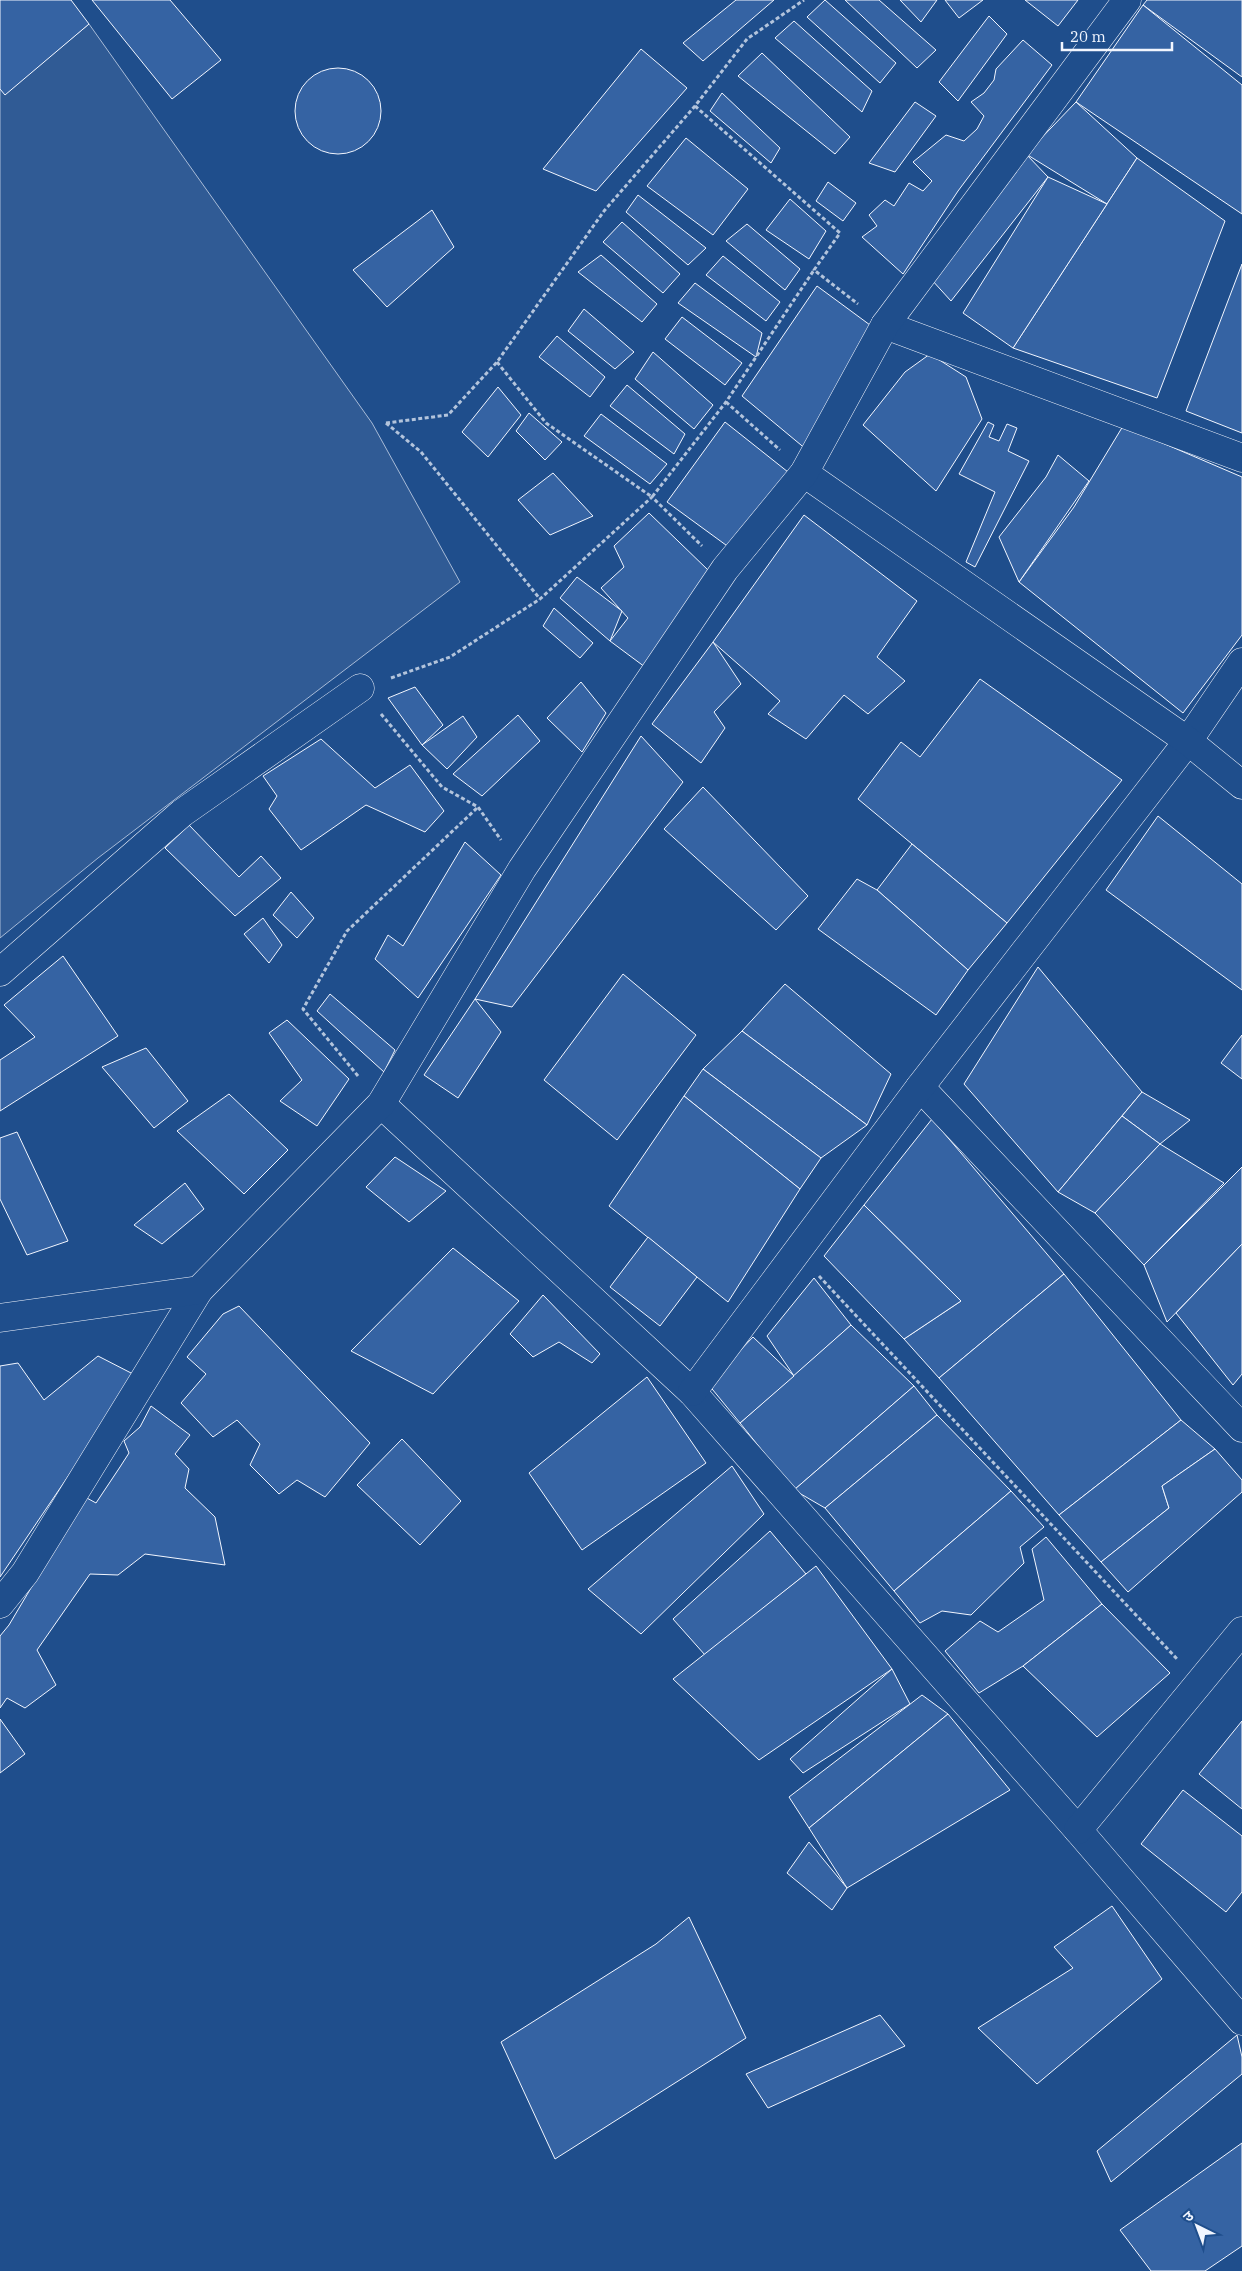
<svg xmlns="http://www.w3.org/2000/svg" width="1242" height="2271" viewBox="0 0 1242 2271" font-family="'IBM Plex Serif','Noto Sans Devanagari',serif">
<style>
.built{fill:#305b95;stroke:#a8bbd7}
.building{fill:#3563a3;stroke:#f2f6ff}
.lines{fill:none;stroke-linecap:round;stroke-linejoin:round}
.minor-casing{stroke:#f2f6ff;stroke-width:29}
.major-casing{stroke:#f2f6ff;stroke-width:29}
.path{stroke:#b3c4dc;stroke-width:3;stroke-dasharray:4 2.5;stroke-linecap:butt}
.minor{stroke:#1f4e8c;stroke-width:28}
.major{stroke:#1f4e8c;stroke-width:28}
</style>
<rect width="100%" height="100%" fill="#1f4e8c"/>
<path class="built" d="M89,24l283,399 88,159 -362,276 -98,80v-849l5,5z"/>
<g class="building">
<path d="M0,0h71l18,24 -84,71 -5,-6z"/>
<path d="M92,0h78l51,60 -49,39z"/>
<path d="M736,0h38l-71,61 -20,-18z"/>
<path d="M825,0l71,63 -16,20 -73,-66z"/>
<path d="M845,0h34l57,50 -19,18z"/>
<path d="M900,0h37l-16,22z"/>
<path d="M945,0h38l-24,18z"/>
<path d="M1025,0h53l-20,26z"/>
<path d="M1147,0h95v77l-99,-72z"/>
<path d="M1143,5l99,80v129l-166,-112z"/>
<path d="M989,16l18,18 -49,67 -19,-19z"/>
<path d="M794,21l78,70 -10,21 -87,-74z"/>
<path d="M1023,40l29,25 -94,126 -55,83 -41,-37 15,-11 -8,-11 16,-15 9,6 15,-23 14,8 9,-10 -19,-19 33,-27 18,6 13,-12 7,-13 -13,-14 13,-9 10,-13 2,-11z"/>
<path d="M641,49l46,39 -91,103 -53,-22z"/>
<path d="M762,53l88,84 -15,17 -97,-78z"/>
<circle cx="338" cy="111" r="43"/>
<path d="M722,93l58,55 -9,15 -61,-52z"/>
<path d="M915,102l21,14 -41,56 -26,-9z"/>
<path d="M1076,102l61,56 -30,46 -81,-50z"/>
<path d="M686,138l62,51 -35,46 -66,-49z"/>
<path d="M1026,154l22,23 -97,124 -20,-22z"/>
<path d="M1137,158l88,63 -68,177 -144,-50z"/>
<path d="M1048,177l59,27 -94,144 -50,-35z"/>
<path d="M828,182l28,21 -13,18 -27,-20z"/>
<path d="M638,195l68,53 -18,17 -62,-53z"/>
<path d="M790,199l36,32 -17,28 -43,-29z"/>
<path d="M432,210l22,37 -67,60 -34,-37z"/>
<path d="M622,222l58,52 -17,19 -60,-51z"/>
<path d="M747,224l53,45 -15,21 -59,-49z"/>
<path d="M601,255l56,49 -15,18 -64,-50z"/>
<path d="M723,256l57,46 -14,19 -60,-46z"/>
<path d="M1242,264v169l-56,-22z"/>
<path d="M695,283l67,50 -6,24 -78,-54z"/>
<path d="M817,286l53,39 -63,125 -65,-54z"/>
<path d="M584,309l50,43 -19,17 -47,-38z"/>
<path d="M682,317l60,46 -17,22 -60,-46z"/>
<path d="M557,336l48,41 -15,20 -51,-40z"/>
<path d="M653,352l60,53 -19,24 -59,-50z"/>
<path d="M930,354l36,23 16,42 -46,72 -73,-66 42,-53z"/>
<path d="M627,385l58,49 -11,20 -64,-48z"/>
<path d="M498,387l23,28 -33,42 -26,-25z"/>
<path d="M529,413l33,29 -17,18 -29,-29z"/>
<path d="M601,414l66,50 -17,20 -66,-48z"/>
<path d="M725,422l63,50 -58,76 -63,-46z"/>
<path d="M988,422l6,3 -5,12 10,4 8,-17 10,4 -9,23 21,10 -54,106 -9,-5 29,-70 -36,-18z"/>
<path d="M1123,426l119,51v158l-59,78 -164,-131 55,-75z"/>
<path d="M1058,455l31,26 -70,101 -20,-45 47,-60z"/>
<path d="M553,473l40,43 -43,19 -32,-35z"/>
<path d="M649,513l59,57 -59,100 -39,-29 18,-23 -27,-30 23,-21 -10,-21z"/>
<path d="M804,515l113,86 -40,56 28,24 -37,33 -24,-19 -38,44 -38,-25 12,-13 -67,-59z"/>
<path d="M577,577l45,34 -12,30 -50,-43z"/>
<path d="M554,608l39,35 -13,15 -37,-32z"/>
<path d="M713,642l28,42 -27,28 11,16 -24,35 -49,-39z"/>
<path d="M980,679l142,101 -115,143 -149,-124 43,-57 19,15z"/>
<path d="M581,682l25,31 -24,39 -35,-34z"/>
<path d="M415,687l28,38 -21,20 -34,-47z"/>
<path d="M518,715l22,26 -58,55 -29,-22z"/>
<path d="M463,716l14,21 -30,32 -25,-24z"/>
<path d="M641,736l42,46 -171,225 -37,-8z"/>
<path d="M321,739l54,49 35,-23 34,46 -19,21 -59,-27 -65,45 -32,-41 8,-13 -14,-20z"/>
<path d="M703,787l105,109 -32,34 -112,-101z"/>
<path d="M1158,816l84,68v106l-136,-100z"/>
<path d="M189,825l50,52 22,-21 20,22 -46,38 -70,-68z"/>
<path d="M465,842l36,33 -83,123 -43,-39 13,-24 15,11z"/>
<path d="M912,844l95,79 -39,47 -91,-80z"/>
<path d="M857,879l20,11 91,80 -32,45 -118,-86z"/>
<path d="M291,892l23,26 -17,20 -24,-23z"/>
<path d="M263,918l19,27 -13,18 -25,-29z"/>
<path d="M63,956l55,80 -118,75v-51l35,-23 -31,-32z"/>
<path d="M1038,967l104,125 -84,100 -94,-108z"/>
<path d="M623,974l73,61 -79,105 -73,-60z"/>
<path d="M785,984l106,90 -24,51 -125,-94z"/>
<path d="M330,994l65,56 -11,22 -67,-61z"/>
<path d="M475,999l26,33 -43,66 -34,-23z"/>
<path d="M287,1020l62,59 -32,47 -37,-25 22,-21 -33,-47z"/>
<path d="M742,1031l125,94 -46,33 -118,-89z"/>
<path d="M1242,1035v44l-21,-16z"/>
<path d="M146,1048l42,53 -34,27 -52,-61z"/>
<path d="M703,1069l118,89 -21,31 -116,-93z"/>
<path d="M1142,1092l48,28 -30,24 -38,-28z"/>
<path d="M229,1094l59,56 -44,44 -67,-63z"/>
<path d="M684,1096l116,93 -72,113 -119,-96z"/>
<path d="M1122,1116l38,28 -65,69 -37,-21z"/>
<path d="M932,1119l132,155 -125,104 -35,-39 57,-38 -97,-96z"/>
<path d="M17,1132l51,109 -41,14 -27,-56v-61z"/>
<path d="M1160,1144l64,39 -80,82 -49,-52z"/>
<path d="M395,1157l51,34 -37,31 -43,-35z"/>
<path d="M1242,1167v77l-75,78 -23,-57z"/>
<path d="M185,1183l19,26 -42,35 -28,-19z"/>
<path d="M864,1205l97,96 -57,38 -80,-83z"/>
<path d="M648,1237l49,40 -37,49 -50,-39z"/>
<path d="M1242,1244v130l-9,11 -57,-72z"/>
<path d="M453,1248l66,53 -86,93 -82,-43z"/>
<path d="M1064,1274l117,146 -122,95 -120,-137z"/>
<path d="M814,1278l37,47 -57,51 -27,-40z"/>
<path d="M543,1295l57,59 -8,9 -33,-21 -26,15 -23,-23z"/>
<path d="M239,1306l131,137 -45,54 -28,-17 -18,14 -29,-29 10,-21 -23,-24 -24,17 -32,-34 25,-29 -19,-17 36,-43z"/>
<path d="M851,1325l63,61 -120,104 -54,-67z"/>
<path d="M753,1337l41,39 -54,47 -32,-39z"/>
<path d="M98,1356l35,18 -41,67 -92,136v-211l18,-3 26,37z"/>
<path d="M647,1377l59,86 -124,87 -53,-77z"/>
<path d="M914,1386l23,29 -112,93 -31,-18z"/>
<path d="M151,1406l39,29 -15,19 14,15 -4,19 30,29 10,48 -80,-11 -27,21 -28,-1 -53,76 19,35 -31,23 -18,-10 -7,10v-72l9,-11 76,-128 11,6 24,-36 9,-14 -5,-12 16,-14z"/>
<path d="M937,1415l74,76 -117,100 -69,-83z"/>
<path d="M1181,1420l34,29 -53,37 7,22 -68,54 -42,-47z"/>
<path d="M402,1439l59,62 -41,44 -63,-60z"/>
<path d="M1215,1449l27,31v12l-114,100 -27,-30 68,-54 -7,-22z"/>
<path d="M732,1466l32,48 -123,120 -53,-45z"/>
<path d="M1011,1491l33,36 -24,20 4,16 -53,52 -29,-4 -22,12 -26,-32z"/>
<path d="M770,1531l36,43 -101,81 -32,-36z"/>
<path d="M1046,1537l56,67 -79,62 -44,27 -34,-42 35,-30 18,11 46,-32 -12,-51z"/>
<path d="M816,1566l76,103 -133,91 -86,-81z"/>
<path d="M1102,1604l68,69 -73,64 -74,-71z"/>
<path d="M892,1669l18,35 -107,69 -13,-14z"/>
<path d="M922,1695l26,19 -139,114 -20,-31z"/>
<path d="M948,1714l62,76 -163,98 -38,-60z"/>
<path d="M0,1719l25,35 -25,19z"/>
<path d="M1242,1721v88l-43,-35z"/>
<path d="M1183,1790l59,46v56l-16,20 -85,-68z"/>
<path d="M809,1842l38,46 -15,22 -45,-37z"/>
<path d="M1112,1906l50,73 -125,105 -59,-56 95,-60 -19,-21z"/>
<path d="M689,1917l57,121 -191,121 -54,-117 155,-98z"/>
<path d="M880,2015l25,31 -137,62 -22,-34z"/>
<path d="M1237,2035l5,22v17l-131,108 -14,-31z"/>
<path d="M1242,2143v103l-37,25h-54l-31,-41z"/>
</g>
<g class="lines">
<defs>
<g id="minor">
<path d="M885,325l357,133"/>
<path d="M0,972l182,-159 178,-125"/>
<path d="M920,1087l322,341"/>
<path d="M381,1104l311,288 386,438 164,191"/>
<path d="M692,1392l228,-305 268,-346 54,-79"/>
<path d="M0,1604l25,-31 174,-283"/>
<path d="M1078,1830l164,-199"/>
</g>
<g id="major">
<path d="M804,473l384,268 54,44"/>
<path d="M0,1318l199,-28 182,-186 141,-235 203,-300 79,-96 81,-148 242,-325"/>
</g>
</defs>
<use href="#minor" class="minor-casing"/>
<use href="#major" class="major-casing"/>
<g class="path">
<path d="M695,106l145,127 -26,37 44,34"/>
<path d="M497,362l49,61 106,74 74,-95 88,-132"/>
<path d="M726,402l54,48"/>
<path d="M386,423l62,-8 49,-53 107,-151 91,-105 52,-67 57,-39"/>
<path d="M386,423l35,29 119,147"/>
<path d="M391,678l59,-21 90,-58 112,-102 50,49"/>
<path d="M381,714l61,73 36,20 23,33"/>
<path d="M358,1076l-55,-67 44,-78 131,-124"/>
<path d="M819,1276l358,383"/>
</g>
<use href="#minor" class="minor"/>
<use href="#major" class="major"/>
</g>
<g transform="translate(1197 2226) rotate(318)" stroke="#1f4e8c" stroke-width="4" paint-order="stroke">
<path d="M0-4L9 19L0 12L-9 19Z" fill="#f2f6ff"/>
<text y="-8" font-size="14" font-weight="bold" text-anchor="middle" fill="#f2f6ff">उ</text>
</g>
<path d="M1062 42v8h110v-8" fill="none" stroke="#f2f6ff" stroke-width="2.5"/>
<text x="1070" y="42" font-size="15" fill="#f2f6ff" stroke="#1f4e8c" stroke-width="4" paint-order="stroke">20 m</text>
</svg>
